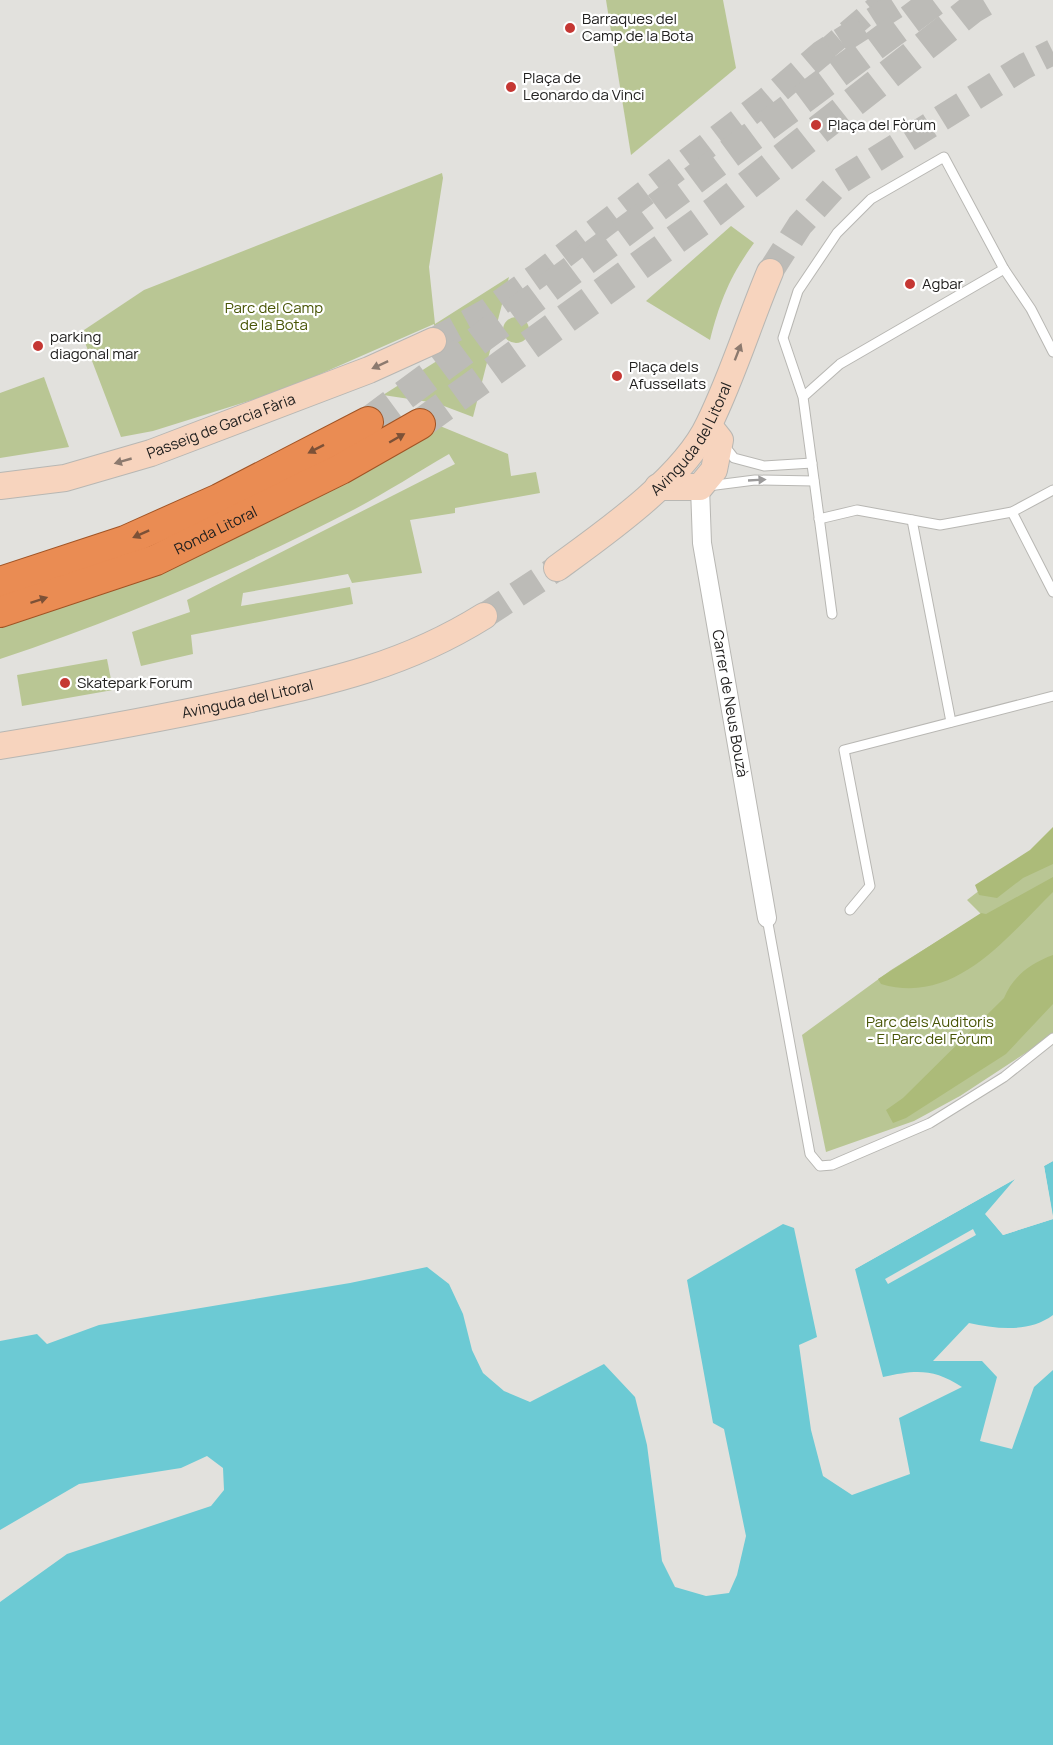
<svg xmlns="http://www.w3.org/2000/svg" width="1053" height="1745" viewBox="0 0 1053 1745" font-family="Manrope,sans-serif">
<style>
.green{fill:#b9c694}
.forest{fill:#acbb79}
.water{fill:#6ccad4}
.pier{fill:#e2e1dd}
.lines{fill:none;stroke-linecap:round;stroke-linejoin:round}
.tertiary-tunnel{stroke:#bcbbb7;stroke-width:22;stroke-dasharray:22 11;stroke-linecap:butt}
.secondary-tunnel{stroke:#bcbbb7;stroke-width:26;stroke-dasharray:26 13;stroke-linecap:butt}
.trunk-tunnel{stroke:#bcbbb7;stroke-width:30;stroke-dasharray:30 15;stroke-linecap:butt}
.service-casing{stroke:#b8b7b3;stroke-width:11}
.minor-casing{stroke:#b8b7b3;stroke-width:20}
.secondary-casing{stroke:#b8b7b3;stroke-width:28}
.trunk-casing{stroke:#a05425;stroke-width:32}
.service{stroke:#fff;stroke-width:9}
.minor{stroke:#fff;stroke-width:18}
.secondary{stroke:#f7d4be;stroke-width:26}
.trunk{stroke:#ea8c53;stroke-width:30}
.oneway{fill:#8c7a6f}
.oneway2{fill:#7c5137}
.oneway3{fill:#9c9b9b}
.poi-dot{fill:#c53733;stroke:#fff;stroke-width:2}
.labels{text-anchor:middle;stroke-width:4.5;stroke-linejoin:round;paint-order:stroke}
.poi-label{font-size:15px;fill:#222120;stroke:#fff;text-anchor:start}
.park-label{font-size:15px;fill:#485506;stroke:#fff}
.street-label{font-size:15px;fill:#222120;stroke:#fff}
</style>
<rect width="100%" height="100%" fill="#e2e1dd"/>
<g class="green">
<path d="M606,0h117l13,68 -105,87z"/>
<path d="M442,173l1,5 -14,89 6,57 74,-47 -36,140 -37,-14 -53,-8 57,-36 -6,-35 -150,66 -131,41 -32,6 -40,-105 63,-42z"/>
<path d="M731,226l23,17c-24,33 -34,58 -44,97l-64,-39z"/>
<circle cx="516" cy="330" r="13"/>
<path d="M44,377l25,70 -69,11v-65z"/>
<path d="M440,426l68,28 3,22 25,-4 4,21 -85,15v5l-45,7 12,53 -70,10 -4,-9 -105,19 -2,13 109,-19 3,17 -162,31 2,19 -52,12 -9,-34 58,-20 -3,-12 268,-136 -6,-10c-31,18 -62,38 -94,55 -114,59 -233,109 -355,150v-34l290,-114z"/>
<path d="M107,659l6,31 -91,16 -5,-31z"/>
<path d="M1053,834v201l-93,61 -46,25 -88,31 -24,-117 89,-65 90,-56 -14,-14z"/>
</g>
<g class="forest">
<path d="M1053,827v37l-30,14 -26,20 -18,-3 -4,-10 55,-35z"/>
<path d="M1053,877v15c-47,46 -98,114 -172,92l-3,-5 103,-66 5,1z"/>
<path d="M1053,955v49l-47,50 -100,64 -13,5 -7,-13 17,-12 101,-100c9,-22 27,-35 49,-43z"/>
</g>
<g class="water">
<path d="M1053,1161v55l-9,-50z"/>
<path d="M1017,1178l-31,36 17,21 50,-16v96c-24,18 -56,14 -84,8l-36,38h49l15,16 -17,64 32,8 22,-62 19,-17v375h-1053v-143l67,-48 144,-48 13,-16 -1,-22 -16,-12 -26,12 -102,16 -79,46v-189l37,-7 10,10 52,-19 251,-42 77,-16 22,17 14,30 9,36 11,23 21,18 26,11 74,-38 31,33 12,48 15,116 13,26 31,9 23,-3 8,-18 9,-39 -22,-107 -11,-6 -26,-143 96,-56 11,4 23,109 -18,8 12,85 12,46 29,19 58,-21 -11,-56 63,-31c-29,-19 -47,-17 -79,-10l-28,-108z"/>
</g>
<g class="pier">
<path d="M1053,1158v3l-9,5 9,53 -50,16 -18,-21 30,-35 -160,90v-3l162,-91 3,5 -31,34 15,18 46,-15 -9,-51z"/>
<path d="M973,1229l3,6 -88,49 -3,-5z"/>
</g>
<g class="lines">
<path class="tertiary-tunnel" d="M822,53l62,-53"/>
<g class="secondary-tunnel">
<path d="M770,272l30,-47 39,-43 186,-116 28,-14"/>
<path d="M433,341l55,-30 49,-35 230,-176 55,-47 83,-53"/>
<path d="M484,616l73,-48"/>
</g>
<g class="trunk-tunnel">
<path d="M368,422l568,-422"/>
<path d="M420,424l295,-213 257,-202 15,-9"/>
</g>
<defs>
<g id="service">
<path d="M1004,269l27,40 22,43"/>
<path d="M803,397l-20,-59 15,-47 39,-58 34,-34 73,-42 60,112 -164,95 -37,33 29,217"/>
<path d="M723,444l11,14 30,8 48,-3"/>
<path d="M708,486l47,-6 59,1"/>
<path d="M1012,512l41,80"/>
<path d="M819,519l38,-9 83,15 72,-13 41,-22"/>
<path d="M912,520l39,202"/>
<path d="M850,910l20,-24 -26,-136 209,-54"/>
<path d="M767,918l43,236 10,12 12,-1 98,-42 74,-46 49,-39"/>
</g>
<g id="minor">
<path id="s1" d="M700,487l2,56 65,375"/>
</g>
<g id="secondary">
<path id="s2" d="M0,486l65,-8 86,-25 218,-83 64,-29"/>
<path d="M658,487h42l14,-17 6,-30 -11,-14"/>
<path id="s3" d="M557,568c48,-35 127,-90 152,-144 24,-49 40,-102 61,-152"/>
<path id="s4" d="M0,746c80,-13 158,-27 237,-44 91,-20 167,-36 247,-86"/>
</g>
<g id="trunk">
<path d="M0,582l125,-41 94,-42 149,-77"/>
<path id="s5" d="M0,612l156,-52 185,-91 79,-45"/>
</g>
</defs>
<use href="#service" class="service-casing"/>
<use href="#minor" class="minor-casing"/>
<use href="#secondary" class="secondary-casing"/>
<use href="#trunk" class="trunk-casing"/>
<use href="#service" class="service"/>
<use href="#minor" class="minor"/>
<use href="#secondary" class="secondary"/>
<use href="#trunk" class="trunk"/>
</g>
<defs><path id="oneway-solid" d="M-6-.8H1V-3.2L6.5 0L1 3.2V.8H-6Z" transform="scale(1.5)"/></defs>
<g class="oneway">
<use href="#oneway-solid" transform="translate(738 352) rotate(-69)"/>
<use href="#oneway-solid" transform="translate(380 365) rotate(155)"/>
<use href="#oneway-solid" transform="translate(123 461) rotate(164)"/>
</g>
<g class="oneway2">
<use href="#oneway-solid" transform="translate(397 438) rotate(-30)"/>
<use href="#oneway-solid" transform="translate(316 449) rotate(153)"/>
<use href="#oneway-solid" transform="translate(141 534) rotate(156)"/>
<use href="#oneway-solid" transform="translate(39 600) rotate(-18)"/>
</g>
<use class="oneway3" href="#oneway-solid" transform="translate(757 480) rotate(-3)"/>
<g class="poi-dot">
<circle cx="570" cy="28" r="6"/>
<circle cx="511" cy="87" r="6"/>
<circle cx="816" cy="125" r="6"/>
<circle cx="910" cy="284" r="6"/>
<circle cx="38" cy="346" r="6"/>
<circle cx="617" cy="376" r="6"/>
<circle cx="65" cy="683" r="6"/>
</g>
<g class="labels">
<g class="poi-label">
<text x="582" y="24">Barraques del<tspan x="582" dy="17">Camp de la Bota</tspan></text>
<text x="523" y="83">Plaça de<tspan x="523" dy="17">Leonardo da Vinci</tspan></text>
<text x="828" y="130">Plaça del Fòrum</text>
<text x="922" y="289">Agbar</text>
<text x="50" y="342">parking<tspan x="50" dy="17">diagonal mar</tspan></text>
<text x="629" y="372">Plaça dels<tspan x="629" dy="17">Afussellats</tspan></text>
<text x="77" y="688">Skatepark Forum</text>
</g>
<g class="park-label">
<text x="274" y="313">Parc del Camp<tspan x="274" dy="17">de la Bota</tspan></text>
<text x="930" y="1027">Parc dels Auditoris<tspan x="930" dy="17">- El Parc del Fòrum</tspan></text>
</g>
<g class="street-label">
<text dy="5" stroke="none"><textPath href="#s2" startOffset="230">Passeig de Garcia Fària</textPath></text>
<text dy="5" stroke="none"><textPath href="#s3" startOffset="189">Avinguda del Litoral</textPath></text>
<text dy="5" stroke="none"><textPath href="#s5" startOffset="231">Ronda Litoral</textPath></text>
<text dy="5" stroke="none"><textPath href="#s4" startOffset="252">Avinguda del Litoral</textPath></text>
<text dy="5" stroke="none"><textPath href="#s1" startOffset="219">Carrer de Neus Bouzà</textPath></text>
</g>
</g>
</svg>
